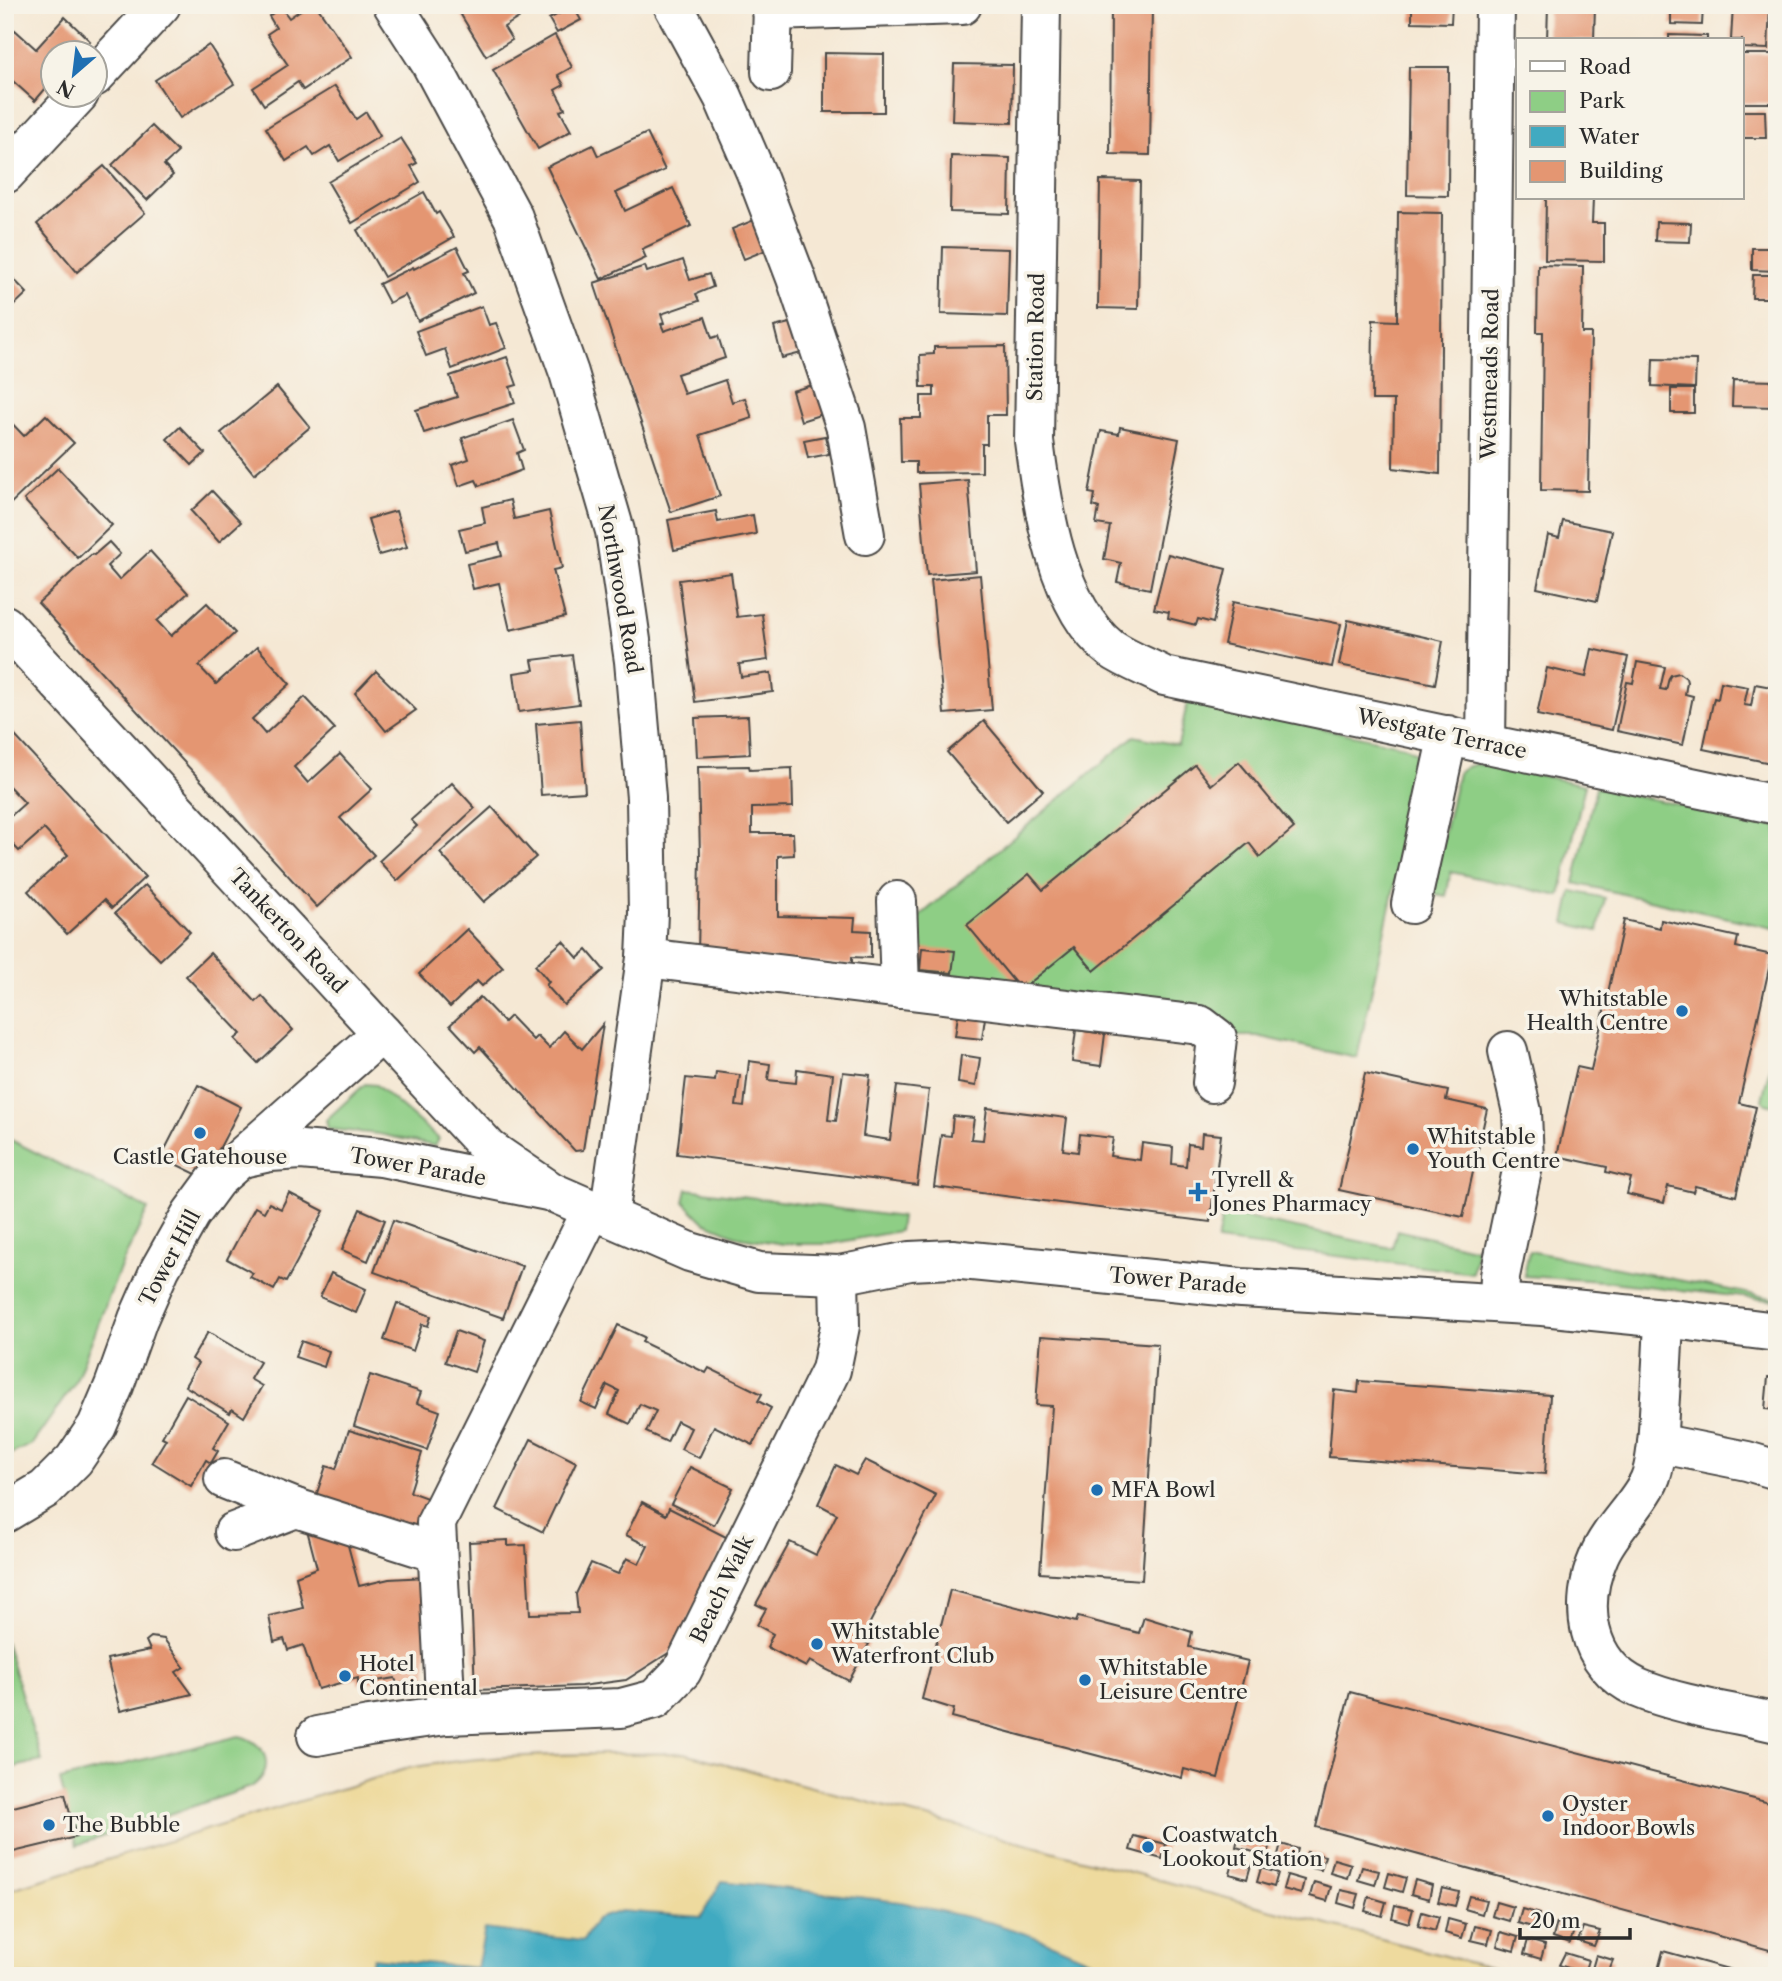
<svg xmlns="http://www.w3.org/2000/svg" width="1782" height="1981" viewBox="0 0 1782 1981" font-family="'Libre Caslon Text',serif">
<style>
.green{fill:#8ece85;stroke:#5c7c58;stroke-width:2}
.sand{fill:#eeda9e;stroke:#8c8264;stroke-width:2}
.water{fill:#41aac1;stroke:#366a76;stroke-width:2}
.building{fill:#e49672}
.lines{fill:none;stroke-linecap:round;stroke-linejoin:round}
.minor-casing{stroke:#494744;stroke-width:42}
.major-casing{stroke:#494744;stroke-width:42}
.minor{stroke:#fff;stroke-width:38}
.major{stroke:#fff;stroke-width:38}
.poi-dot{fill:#1f6fb2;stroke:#f7f3e8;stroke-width:2.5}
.labels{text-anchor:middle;stroke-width:7;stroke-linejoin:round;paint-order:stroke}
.street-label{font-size:21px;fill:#2b2b2b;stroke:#f7f3e8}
.poi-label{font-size:21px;fill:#2b2b2b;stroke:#f7f3e8;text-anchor:start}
</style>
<rect width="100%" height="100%" fill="#f7f3e8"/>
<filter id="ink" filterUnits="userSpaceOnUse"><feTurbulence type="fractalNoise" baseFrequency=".0143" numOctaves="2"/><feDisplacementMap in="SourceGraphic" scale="14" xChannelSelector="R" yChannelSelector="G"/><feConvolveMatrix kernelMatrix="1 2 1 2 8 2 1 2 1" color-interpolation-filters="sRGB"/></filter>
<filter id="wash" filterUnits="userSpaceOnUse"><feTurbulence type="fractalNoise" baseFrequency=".00686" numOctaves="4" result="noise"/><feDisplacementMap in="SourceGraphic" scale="28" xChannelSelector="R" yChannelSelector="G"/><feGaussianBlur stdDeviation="1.57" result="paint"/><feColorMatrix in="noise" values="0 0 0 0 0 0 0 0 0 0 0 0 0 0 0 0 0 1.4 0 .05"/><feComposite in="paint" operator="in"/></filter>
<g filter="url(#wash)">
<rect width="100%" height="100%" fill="#f5e8d4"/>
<g class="green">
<path d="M1188,699l216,47 10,6 7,11 -64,295 -100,-22h-23l-322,-58 -4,-52 226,-190 44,9z"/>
<path d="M1476,764h12l97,21 -25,111 -109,-24 -5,24 -10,-2 -5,-4 27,-117 8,-6z"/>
<path d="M1596,787l181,39v103l-203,-46z"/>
<path d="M1572,891l33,7 -7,33 -33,-8z"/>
<path d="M1777,1037v70l-11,-3 -4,-4z"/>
<path d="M365,1084l11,1 63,54 -4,7 -56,-12 -51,-5 -2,-9z"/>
<path d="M5,1137l143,72 -27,57 -46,117 -43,61 -27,13z"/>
<path d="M687,1189l214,28 -2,14 -69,13h-47l-43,-7 -36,-15 -20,-20z"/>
<path d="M1223,1213l169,35 5,-18 80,19 -5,24 -255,-32z"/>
<path d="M1529,1251l248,48v2l-175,-20 -78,-5z"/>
<path d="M5,1641l37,120 -37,8z"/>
<path d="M239,1736c28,6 38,35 12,51l-174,58 -17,-65z"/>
</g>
<path class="sand" d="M684,1753l836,223h-1515v-85l404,-123c90,-16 184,-13 275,-15z"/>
<path class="water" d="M722,1881l179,21 92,21 48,16 86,37h-759l5,-18 104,10 8,-39 98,12 13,-22 25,-8 80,6z"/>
<g id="blocks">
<g class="building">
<path d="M308,5h8l36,52 -49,33 -5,-8 -34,23 -11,-17 35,-23 -21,-31 9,-6 -7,-12 12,-9 8,11z"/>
<path d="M455,5h65l5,9 -21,13 8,13 -26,16z"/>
<path d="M1111,5h41l-2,150 -40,-1z"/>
<path d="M1412,5h40l-1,18 -39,-1z"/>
<path d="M1548,5h47l-1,35h-47z"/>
<path d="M1733,5l37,1 -2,43 -26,-1v-8h-11z"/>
<path d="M573,6l8,14 -24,13 -8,-14z"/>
<path d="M1671,6h32l-1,19 -31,-1z"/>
<path d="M65,17l25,24 -11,11h-27v29l-17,20 -30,-27v-34l10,-10 21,19z"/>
<path d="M555,35l17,32 -14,8 6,10 -9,5 10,19 -5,2 11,20 -33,18 -45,-79z"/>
<path d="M1669,35l38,1v4h-38z"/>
<path d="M209,45l25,39 -54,34 -25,-38z"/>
<path d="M824,53l60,1v58h-60z"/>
<rect x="1742" y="54" width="35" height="49"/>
<path d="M954,64l59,1 -1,58 -60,-2z"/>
<path d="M1409,67h40l-1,129 -41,-1z"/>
<path d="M335,86l21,33 10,-7 14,24 -41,25 -9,-15 -16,10 -6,-9 -22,14 -20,-33z"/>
<path d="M1742,111h23l1,27h-24z"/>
<path d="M152,126l26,26 -14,13 9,10 -26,25 -35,-35z"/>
<path d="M647,133l18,37 -49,23 5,9 4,9 48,-23 18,38 -49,23 4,9 -45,21 -54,-112 46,-22 5,11z"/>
<path d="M401,138l16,25 -6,3 9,16 -68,41 -24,-41z"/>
<path d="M951,156l59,2 -1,56 -59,-2z"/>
<path d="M104,166l41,47 -68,59 -40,-48z"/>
<path d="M1100,180l40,1 -2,128 -40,-1z"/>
<path d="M424,192l12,22 3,-2 15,25 -70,40 -27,-47z"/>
<path d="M1546,198h47l-1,25h12v38l-59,-1z"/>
<path d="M1398,212l44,1 -2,261 -47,-6 1,-68h-22l1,-80 24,1z"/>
<path d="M764,216l12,30 -32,13 -12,-30z"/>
<path d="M1656,222l35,1 -1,19 -35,-1z"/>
<path d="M457,247l12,24 -5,2 10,20 -56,28 -13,-26 -16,8 -10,-19 34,-17 1,2z"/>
<path d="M943,247l66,2 -2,67 -66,-2z"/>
<path d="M1752,248h25v23l-25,-1z"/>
<path d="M683,260l7,20 19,-6 4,13 -17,7 3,7 -38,13 3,9 -3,1 3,7 41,-14 7,21 6,-2 7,22 -48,16 7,20 41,-14 7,22 13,-4 7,20 -52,17 20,61 -49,16 -77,-229 51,-17 2,6z"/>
<path d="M1538,265l45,1 -1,67h9l-3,158 -47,-1 2,-158h-6z"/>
<path d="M5,270l22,23 -22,21z"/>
<path d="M1753,275h24v23h-25z"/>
<path d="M482,306l7,19 7,-2 10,25 -54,21 -7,-20 -19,7 -10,-25z"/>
<path d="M805,319l8,31 -31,8 -8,-31z"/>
<path d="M1005,346l1,69h-19v29h-5v28l-66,1v-11h-15l-1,-44h21v-22h13v-9h-13l-1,-32 14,-1v-7z"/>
<path d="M507,357l10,28 -7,2 5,16 -91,30 -8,-23 41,-13 -7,-21z"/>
<path d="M1653,359l43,1 -1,28 -43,-2z"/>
<path d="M1733,380l44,1v26l-45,-1z"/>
<path d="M823,382l9,29 -31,10 -9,-30z"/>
<path d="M277,387l33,40 -56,47 -33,-41z"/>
<rect x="1671" y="389" width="23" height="24"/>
<path d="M46,415l28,28 -69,66v-93l19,20z"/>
<path d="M513,420l11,30 -7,3 5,17 -43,16 -3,-6 -17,6 -7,-21 17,-6 -7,-21z"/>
<path d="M180,427l25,26 -13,12 -25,-26z"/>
<path d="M1120,427l59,12 -29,150 -33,-7 4,-19 -17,-4 6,-33 -14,-2 3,-16 -6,-2 2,-12 -6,-1 12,-62 18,3z"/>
<path d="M825,436l4,18 -21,4 -4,-18z"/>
<path d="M58,468l54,57 -34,33 -54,-58z"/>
<path d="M968,480l8,91 -49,4 -8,-91z"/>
<path d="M212,491l29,31 -22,20 -28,-31z"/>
<path d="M510,500l4,19 35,-8 13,57 -9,2 12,47 -55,13 -11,-47 -26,6 -6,-25 35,-8 -3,-13 -34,8 -6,-22 26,-6 -3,-16z"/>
<path d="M396,511l11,36 -28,8 -11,-36z"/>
<path d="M716,511l2,11 35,-7 3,19 -82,16 -6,-30z"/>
<path d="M1563,521l49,10 -15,70 -60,-13 11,-53 11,3z"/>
<path d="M109,542l11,12 -13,12 12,14 31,-29 38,42 -31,28 14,15 36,-33 28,30 -36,33 17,18 41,-37 33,37 -38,35 13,15 40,-37 30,32 -41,38 14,16 32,-29 32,35 -32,29 34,37 -57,52 -279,-304 54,-49 2,1z"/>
<path d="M1168,554l58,15 -13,54 -15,-4 -2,6 -28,-7 1,-6 -15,-3z"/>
<path d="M731,573l6,44 25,-3 6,46 -29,4 2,13 30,-4 2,19 -78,10 -16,-122z"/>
<path d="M980,575l12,135 -48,4 -13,-134z"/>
<path d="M1233,602l108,22 -9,43 -108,-23z"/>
<path d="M1348,620l95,21 -8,43 -96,-19z"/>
<path d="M1592,649l36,8 -16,73 -75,-15 10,-47 39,9z"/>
<path d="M572,655l7,49 -60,8 -5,-39 20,-3 -2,-10z"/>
<path d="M1637,662l28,5 -5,22 6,1 3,-12 2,-3 8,-2 7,5 1,4 -2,12 8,2 -10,49 -66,-14 10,-49 6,1z"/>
<path d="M376,671l40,39 -30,21 -31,-38z"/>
<path d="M1721,682l27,5 -4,18 7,1 4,-22 22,4v50l-6,25 -68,-14 11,-51 4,1z"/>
<path d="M748,716l2,38 -53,3 -2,-39z"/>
<path d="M580,720l5,72 -44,3 -5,-71z"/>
<path d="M984,721l59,70 -37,31 -59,-70z"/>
<path d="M5,725l140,152 -33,31 -8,-8 -37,34 -39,-43 40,-36 -24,-26 -25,22 -14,-15v-15l20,-18 -20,-21z"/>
<path d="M1239,762l55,66 -34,29 -11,-14 -155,128 -20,-24 -53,43 -54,-65 62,-51 14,16 152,-125 16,20z"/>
<path d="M749,766l1,4 42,-2 1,39 -41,1v25h41l1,22 -16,1v60l77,2 -1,12 17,1v27l-19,-1v8l-154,-11 2,-97 -2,-90z"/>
<path d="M452,783l23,25 -78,73 -18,-20 38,-35 -6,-6z"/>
<path d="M492,807l44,50 -52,45 -44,-49z"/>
<path d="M145,885l45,47 -30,28 -45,-47z"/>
<path d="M1624,920l36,8 1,-8 77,17 -2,10 36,8 -33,148 17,4 -20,89 -41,-10 -2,6 -25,-6 -4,17 -37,-9 4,-16 -25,-6 1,-5 -50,-11 20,-89 14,3z"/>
<path d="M467,929l36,38 -21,19 -5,-5 -27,26 -31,-33z"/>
<path d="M563,941l15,17 9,-8 17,20 -40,35 -18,-20 3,-3 -14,-17z"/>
<path d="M922,948l33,3 -3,22 -32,-3z"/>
<path d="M210,953l46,49 6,-6 31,34 -35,33 -23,-24 6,-5 -55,-58z"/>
<path d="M480,997l24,25 6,-6 23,24 4,-4 12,12 15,-17 18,18 21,-25 -20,126 -8,1 -95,-104 -5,5 -25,-27z"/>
<path d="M959,1008l27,3 -4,28 -27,-3z"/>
<path d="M1076,1030l29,4 -4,32 -29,-4z"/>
<path d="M961,1055l19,3 -4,28 -18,-3z"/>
<path d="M749,1061l21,3 -2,16 28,3 1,-14 36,5 -5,46 8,1 7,-49 27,3 -7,61 27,4 7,-54 32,4 -12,95 -240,-31 9,-76 29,3 1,-9 24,3 -4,31 8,1z"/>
<path d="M1365,1073l83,18 -2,9 41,9 -24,108 -124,-27z"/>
<path d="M198,1085l43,22 -37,71 -43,-21z"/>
<path d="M987,1108l80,10 -4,32 15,2 2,-18 33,4 -3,18 30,4 2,-17 15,2 16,2 -1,17 14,2 2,-22 13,2 1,-13 19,2 -11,87 -276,-35 7,-52 10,1 2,-20 21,2 -3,21 12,1z"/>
<path d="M289,1193l35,18 -38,71 -6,-3 -6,11 -24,-13 3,-4 -26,-14 28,-52 9,5 5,-9 12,6z"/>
<path d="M360,1209l25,11 -17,41 -26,-11z"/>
<path d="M393,1220l129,46 -19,52 -129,-46z"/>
<path d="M331,1273l35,16 -10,24 -36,-16z"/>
<path d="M397,1303l34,13 -3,10 -6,-2 -9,27 -29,-11z"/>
<path d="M618,1325l26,12 -2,5 64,31 3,-5 53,26 -4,7 13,7 -18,37 -39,-19 -15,32 -18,-9 10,-21 -14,-7 -10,21 -21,-10 10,-21 -16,-7 -10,20 -21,-10 10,-23 -12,-6 -11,24 -15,-7z"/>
<path d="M456,1331l28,10 -10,31 -29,-10z"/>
<path d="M208,1332l52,30 -10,17 12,7 -18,31 -12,-8 -2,4 -45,-27 13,-23 -6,-4z"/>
<path d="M1041,1336l117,8 -16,236 -102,-7 12,-167 -16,-1z"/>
<path d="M301,1341l28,10 -5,16 -29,-10z"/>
<path d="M370,1375l51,17 -4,11 23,8 -13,39 -73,-24z"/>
<path d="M1768,1377l9,1v32l-12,-1z"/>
<path d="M1359,1381l191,14 -5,79 -216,-17 5,-67 24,3z"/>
<path d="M186,1395l43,26 -16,27 5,3 -7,12 -5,-3 -15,26 -39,-24 14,-23 -4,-2z"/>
<path d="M349,1430l73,23 -12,39 17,6 -12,39 -102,-32 13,-39 10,3z"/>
<path d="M531,1439l45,23 -33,70 -46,-23z"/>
<path d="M865,1460l71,35 -75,145 8,4 -20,37 -39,-20 -4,6 -39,-20 6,-13 -16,-9 9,-16 -10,-5 34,-62 26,13 21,-41 -19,-10 18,-39 20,10z"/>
<path d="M690,1467l43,21 -19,37 -43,-21z"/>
<path d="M642,1502l24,13 3,-7 59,30 -46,96 -6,4 5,7 -55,35 -45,6 -106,4 -6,-148 39,-2v6l18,-1 4,69 48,-1 -2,-19 15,-31 27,11 9,-16 12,6 9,-18 -22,-11z"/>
<path d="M306,1526l40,12 13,48 30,-7 38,-2v105l-30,2 -2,-6 -37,6v-6l-40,11 -15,-44 -15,5 -4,-11 -10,3 -5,-26 34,-8 -7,-32 21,-8z"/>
<path d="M950,1590l126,32 2,-5 61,16 5,-16 48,15 -3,15 59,14 -30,117 -34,-9 -2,9 -230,-61 2,-8 -32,-10z"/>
<path d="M151,1637l13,2 20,28 -8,5 16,22 -72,17 -13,-52 43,-9 -4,-9z"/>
<path d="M1350,1692l427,113v147l-461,-125z"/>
<path d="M65,1794l11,43 -71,17v-45z"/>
<path d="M1239,1833l32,8 -3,15 -32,-9z"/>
<path d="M1134,1836l32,8 -4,15 -32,-9z"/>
<path d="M1281,1844l17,5 -4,14 -17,-5z"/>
<path d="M1307,1852l18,4 -4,14 -18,-4z"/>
<path d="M1334,1859l17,5 -4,14 -17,-5z"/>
<path d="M1234,1860l17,5 -4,14 -17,-5z"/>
<path d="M1362,1867l17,4 -4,14 -17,-5z"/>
<path d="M1261,1868l17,5 -4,14 -17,-5z"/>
<path d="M1389,1873l17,5 -4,14 -17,-5z"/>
<path d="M1287,1875l17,5 -3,14 -18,-5z"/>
<path d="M1415,1880l17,5 -3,14 -18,-5z"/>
<path d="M1314,1882l17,5 -4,14 -17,-5z"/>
<path d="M1442,1888l17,4 -4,14 -17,-4z"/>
<path d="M1341,1890l18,4 -4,14 -17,-5z"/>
<path d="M1469,1896l17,4 -4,14 -17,-5z"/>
<path d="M1369,1897l17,5 -4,14 -17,-5z"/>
<path d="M1496,1902l17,5 -4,14 -17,-5z"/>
<path d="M1395,1905l18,4 -4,14 -17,-5z"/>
<path d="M1522,1909l17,5 -3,14 -18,-5z"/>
<path d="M1422,1912l17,5 -4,14 -17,-5z"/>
<path d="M1448,1919l18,5 -4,14 -17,-5z"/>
<path d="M1557,1923l18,4 -5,16 -17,-6z"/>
<path d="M1475,1926l17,4 -4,14 -17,-4z"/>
<path d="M1583,1927l17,4 -6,15 -16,-5z"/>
<path d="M1501,1932l17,5 -4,14 -17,-5z"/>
<path d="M1528,1940l17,5 -4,14 -17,-5z"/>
<path d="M1663,1951l87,24v1h-69l-23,-6z"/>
<path d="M1565,1953l23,7 -4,13 -25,-8z"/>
<path d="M1596,1955l17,5 -6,15 -15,-6z"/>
</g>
</g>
</g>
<g filter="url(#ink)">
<use href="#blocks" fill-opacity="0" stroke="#494744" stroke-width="2"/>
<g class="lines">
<defs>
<g id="minor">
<path d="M393,5l38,59 82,153 56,156 46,158 19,130 12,137 2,115 -2,45 -37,258"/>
<path d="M673,5l50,92 33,76 40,105 50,150 19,107"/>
<path d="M1041,5l-7,436c8,64 23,166 77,208 16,11 36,18 53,27l613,129"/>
<path d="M772,11l190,-6"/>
<path d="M771,72l2,-67"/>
<path d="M94,77l67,-72"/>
<path d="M5,174l74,-80"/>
<path d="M1486,744l9,-739"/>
<path d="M897,901l3,88"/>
<path d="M1411,904l37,-169"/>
<path d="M646,958l554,67 17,13 -5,45"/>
<path d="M242,1158l28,-6 31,-2 80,7 171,35"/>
<path d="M1499,1303l1,-27 24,-115 -2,-49 -14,-61"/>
<path d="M1664,1318c-1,31 -3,63 -5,95 -1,19 -2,51 -10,68 -12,25 -40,50 -50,75 -21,48 -14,108 39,132 40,17 96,25 139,35"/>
<path d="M1657,1443l90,18 30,9"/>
<path d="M224,1479l72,29"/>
<path d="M5,1513l40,-24 29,-29 23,-34 17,-40 24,-67 22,-50 31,-55 25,-34 166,-147"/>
<path d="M234,1532l62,-24 141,45"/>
<path d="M446,1715l-10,-192 156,-313"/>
<path d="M317,1736l52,-10 77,-11 175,-7 34,-9 27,-28 149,-301 9,-44 -1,-51"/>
</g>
<path id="major" d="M5,625l484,524 63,43 138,60 69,20 80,3 71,-14 42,-2 289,29 301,18 122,12 113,14"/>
</defs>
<use href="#minor" class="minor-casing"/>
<use href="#major" class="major-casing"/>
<use href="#minor" class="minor"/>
<use href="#major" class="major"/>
</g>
</g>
<g class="poi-dot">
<circle cx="1682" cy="1011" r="7"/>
<circle cx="200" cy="1133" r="7"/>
<circle cx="1413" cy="1149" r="7"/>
<path d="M1194.5 1181.5h7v7h7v7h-7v7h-7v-7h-7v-7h7z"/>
<circle cx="1097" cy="1490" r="7"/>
<circle cx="817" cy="1644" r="7"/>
<circle cx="345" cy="1676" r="7"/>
<circle cx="1085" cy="1680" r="7"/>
<circle cx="1548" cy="1816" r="7"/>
<circle cx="49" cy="1825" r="7"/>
<circle cx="1148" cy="1847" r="7"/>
</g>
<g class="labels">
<g class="street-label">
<text transform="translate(1036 337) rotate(-89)" y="7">Station Road</text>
<text transform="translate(1490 374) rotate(-89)" y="7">Westmeads Road</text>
<text transform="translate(620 589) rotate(80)" y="7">Northwood Road</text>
<text transform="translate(1442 734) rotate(12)" y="7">Westgate Terrace</text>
<text transform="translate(288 931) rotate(47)" y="7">Tankerton Road</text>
<text transform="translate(418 1167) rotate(10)" y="7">Tower Parade</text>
<text transform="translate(170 1258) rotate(-62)" y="7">Tower Hill</text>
<text transform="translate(1178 1281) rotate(5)" y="7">Tower Parade</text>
<text transform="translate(722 1589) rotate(-64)" y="7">Beach Walk</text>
</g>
<g class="poi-label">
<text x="1668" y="1006" text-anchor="end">Whitstable<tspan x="1668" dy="24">Health Centre</tspan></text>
<text x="1427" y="1144">Whitstable<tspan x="1427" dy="24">Youth Centre</tspan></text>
<text x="200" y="1164" text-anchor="middle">Castle Gatehouse</text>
<text x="1212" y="1187">Tyrell &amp;<tspan x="1212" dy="24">Jones Pharmacy</tspan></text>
<text x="1111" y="1497">MFA Bowl</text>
<text x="831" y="1639">Whitstable<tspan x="831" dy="24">Waterfront Club</tspan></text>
<text x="359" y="1671">Hotel<tspan x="359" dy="24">Continental</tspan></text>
<text x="1099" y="1675">Whitstable<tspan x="1099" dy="24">Leisure Centre</tspan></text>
<text x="1562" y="1811">Oyster<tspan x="1562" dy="24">Indoor Bowls</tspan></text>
<text x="63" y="1832">The Bubble</text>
<text x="1162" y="1842">Coastwatch<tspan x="1162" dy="24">Lookout Station</tspan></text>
</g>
</g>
<rect width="1782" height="1981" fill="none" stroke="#f7f3e8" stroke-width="28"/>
<rect x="1516" y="38" width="228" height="161" fill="#f7f3e8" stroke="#a5a39c" stroke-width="2"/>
<rect x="1530" y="61" width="35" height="10" fill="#ffffff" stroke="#a5a39c" stroke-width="2"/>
<text x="1579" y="74" font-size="21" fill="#2b2b2b">Road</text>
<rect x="1530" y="91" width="35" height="21" fill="#8ece85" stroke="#a5a39c" stroke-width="2"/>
<text x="1579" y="108" font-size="21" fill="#2b2b2b">Park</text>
<rect x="1530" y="126" width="35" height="21" fill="#41aac1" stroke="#a5a39c" stroke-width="2"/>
<text x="1579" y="144" font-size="21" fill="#2b2b2b">Water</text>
<rect x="1530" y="161" width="35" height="21" fill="#e49672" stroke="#a5a39c" stroke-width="2"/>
<text x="1579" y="178" font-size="21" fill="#2b2b2b">Building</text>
<g transform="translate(74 74) rotate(208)"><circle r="33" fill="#f7f3e8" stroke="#a5a39c" stroke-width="2"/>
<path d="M0-5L12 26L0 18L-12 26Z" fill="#1f6fb2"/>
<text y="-10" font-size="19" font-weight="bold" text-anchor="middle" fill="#2b2b2b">N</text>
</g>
<path d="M1520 1928v10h110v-10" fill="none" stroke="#2b2b2b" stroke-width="3.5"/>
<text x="1530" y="1928" font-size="21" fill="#2b2b2b" stroke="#f7f3e8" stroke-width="5" paint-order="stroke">20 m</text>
</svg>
